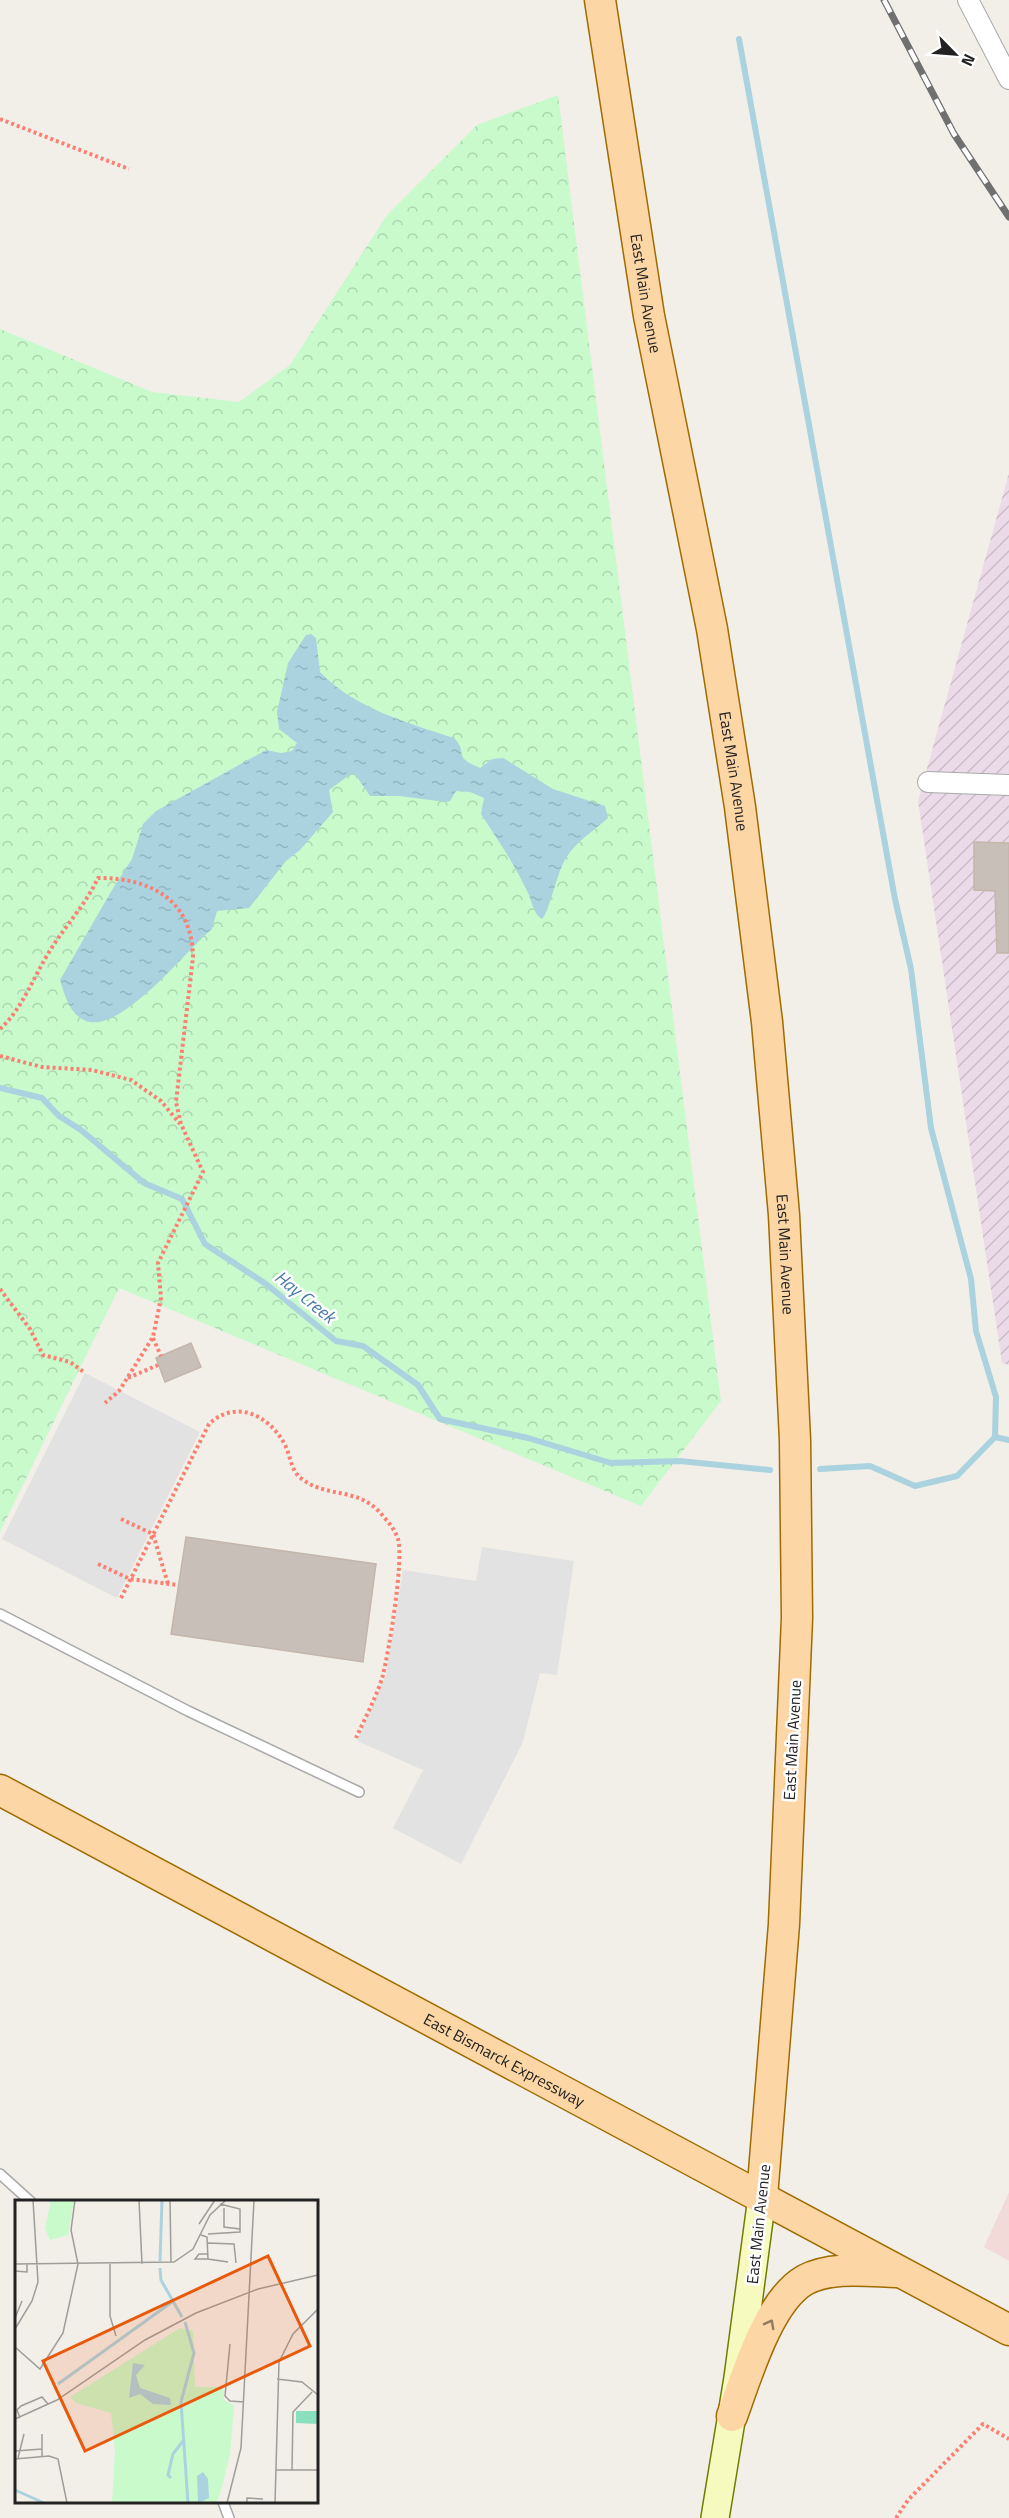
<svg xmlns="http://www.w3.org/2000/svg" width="1009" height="2518" viewBox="0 0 1009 2518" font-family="'Titillium Web',sans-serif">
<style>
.commercial{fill:#f2dad9}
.industrial{fill:url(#industrial-furrows)}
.park{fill:url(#park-crowns)}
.parking{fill:#e2e2e2}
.water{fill:url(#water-ripples)}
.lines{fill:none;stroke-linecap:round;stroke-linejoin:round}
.stream{stroke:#aad3df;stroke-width:6}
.building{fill:#c7bfb8;stroke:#c4b6ab;stroke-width:1.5}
.lane-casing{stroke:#a9a9a9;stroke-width:12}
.street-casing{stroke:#a9a9a9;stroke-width:22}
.secondary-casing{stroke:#707d05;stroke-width:30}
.primary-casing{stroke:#a06b00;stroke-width:33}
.path{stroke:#fa8072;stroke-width:4;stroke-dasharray:3 3;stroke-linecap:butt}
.lane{stroke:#fff;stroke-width:9}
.street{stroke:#fff;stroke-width:20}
.secondary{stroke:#f7fabf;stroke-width:27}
.primary{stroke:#fcd6a4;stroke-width:30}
.rail-casing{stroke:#707070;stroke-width:7}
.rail{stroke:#fff;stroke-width:4.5;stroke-dasharray:14;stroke-linecap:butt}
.oneway{stroke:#8f7c63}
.labels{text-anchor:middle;stroke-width:5;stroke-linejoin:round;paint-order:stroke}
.street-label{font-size:16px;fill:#222;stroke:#fff}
.water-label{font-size:18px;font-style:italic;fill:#4a7aab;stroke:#fff}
.inset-river{fill:none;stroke:#aad3df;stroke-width:3}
.inset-road{fill:none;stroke:#9f9d99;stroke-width:1.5}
.view{fill:#e8590c;fill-opacity:0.15;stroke:#e8590c;stroke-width:3}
.inset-edge{fill:none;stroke:#222;stroke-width:3}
</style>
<defs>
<pattern id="industrial-furrows" width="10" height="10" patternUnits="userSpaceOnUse" patternTransform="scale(1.5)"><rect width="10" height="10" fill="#ebdbe8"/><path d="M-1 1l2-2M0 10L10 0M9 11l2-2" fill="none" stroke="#c9bcc7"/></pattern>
<pattern id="park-crowns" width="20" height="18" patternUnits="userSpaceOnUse" patternTransform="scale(1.5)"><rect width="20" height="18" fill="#c8facc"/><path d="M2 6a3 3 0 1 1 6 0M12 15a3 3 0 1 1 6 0" fill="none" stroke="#acd6af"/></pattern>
<pattern id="water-ripples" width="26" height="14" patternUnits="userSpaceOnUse" patternTransform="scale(1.5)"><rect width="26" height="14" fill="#aad3df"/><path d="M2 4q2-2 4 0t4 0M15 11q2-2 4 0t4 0" fill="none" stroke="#92b5bf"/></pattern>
</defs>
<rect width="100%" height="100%" fill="#f2efe9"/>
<path class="commercial" d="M1009,2192v69l-25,-14z"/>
<path class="industrial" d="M1009,473v892l-7,-2 -84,-562z"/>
<path class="park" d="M558,95l163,1306 -80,105 -522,-218 -119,244v-1203l152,63 87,10 51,-37 97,-150 90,-90z"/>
<g class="parking">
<path d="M85,1373l115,59 -83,166 -115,-59z"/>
<path d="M482,1547l92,14 -17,114 -17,-2 -17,69 -62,122 -68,-36 30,-58 -66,-29 29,-67 17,-104 73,11z"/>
</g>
<path class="water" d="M311,634l5,4 4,34c34,36 88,51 134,66 15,15 -3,18 26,30l12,-9 11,-1 50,31 52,17 3,12c-14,13 -32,23 -42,40 -9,14 -17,55 -24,61 -9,-5 -10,-19 -15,-28 -13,-28 -30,-52 -46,-77l3,-16 -14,-6 -14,-1 -6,10 -4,1 -47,-6h-29l-15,-22h-4l-22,16 4,22 -33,38 -14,11 -37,47 -32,3 -5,18c-25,20 -96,112 -130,90 -13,-7 -18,-26 -22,-39l52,-90 20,-31 11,-35 13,-13 110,-61 15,3 11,-2 5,-8 -18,-14 -2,-17 11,-49 18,-28z"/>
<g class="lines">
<g class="stream">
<path d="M739,39l156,860 16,70 20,159 40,151 5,52 20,66 -1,40"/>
<path d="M0,1088l42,10 17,18 22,14 63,53 38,16 23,45 61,40 70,57 27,5 55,39 22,34 88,19 83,25 69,-2 90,9"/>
<path d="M820,1469l50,-3 45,20 42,-10 38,-39 14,3"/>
</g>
</g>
<g class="building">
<path d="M974,842l35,1v110h-12l-2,-62 -21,-1z"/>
<path d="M191,1343l10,24 -36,15 -9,-24z"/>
<path d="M186,1537l190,27 -13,98 -192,-28z"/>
</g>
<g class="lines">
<defs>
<g id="lane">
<path d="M0,1614l188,97 171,81"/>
<path d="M0,2174l31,28"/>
<path d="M223,2502l6,16"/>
</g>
<g id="street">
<path d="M968,0l41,79"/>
<path d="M928,782l81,3"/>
</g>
<path id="secondary" d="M715,2518l23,-140 24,-181"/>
<g id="primary">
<path id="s1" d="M600,0l49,316 63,313 28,178 27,215 17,193 11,225 2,178 -13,306 -22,273"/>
<path id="s2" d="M0,1790l1009,540"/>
<path d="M732,2416c14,-38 36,-115 73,-136 26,-14 62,-9 91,-8"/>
</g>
</defs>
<use href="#lane" class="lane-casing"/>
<use href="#street" class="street-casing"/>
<use href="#secondary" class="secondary-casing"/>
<use href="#primary" class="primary-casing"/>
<g class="path">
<path d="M0,119l129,50"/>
<path d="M0,1029c21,-19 31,-46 45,-70 16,-29 39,-51 53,-81 52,0 94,21 95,79l-17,145 5,22 22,48 -45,91 3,35 -8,39 -34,54 -14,12"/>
<path d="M0,1056l42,11 50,3 39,10 30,21 19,23"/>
<path d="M0,1289l30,40 13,26 27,7 15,11"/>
<path d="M153,1338l8,18"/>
<path d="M128,1378l30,-13"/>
<path d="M121,1519l32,15 15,50"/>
<path d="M98,1564l32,15 48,6"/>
<path d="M121,1598l88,-174c27,-25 59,-9 75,19 7,12 6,28 18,36 26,20 57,7 81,37 6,7 12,14 15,23 6,22 -9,111 -15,136 -6,21 -18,43 -27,63"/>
<path d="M896,2518l12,-18 75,-76 26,15"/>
</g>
<use href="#lane" class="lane"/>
<use href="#street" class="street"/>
<use href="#secondary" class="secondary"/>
<use href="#primary" class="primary"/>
<defs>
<path id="rail" d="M884,0l70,134 55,83"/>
</defs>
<use href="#rail" class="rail-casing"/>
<use href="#rail" class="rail"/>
</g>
<defs><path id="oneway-chevron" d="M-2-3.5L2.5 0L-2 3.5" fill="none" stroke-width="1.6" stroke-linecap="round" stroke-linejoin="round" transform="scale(1.5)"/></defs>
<use class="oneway" href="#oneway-chevron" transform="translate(770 2324) rotate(-62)"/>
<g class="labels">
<g class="street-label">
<text dy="6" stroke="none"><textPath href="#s1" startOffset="297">East Main Avenue</textPath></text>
<text dy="6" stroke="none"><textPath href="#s1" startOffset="783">East Main Avenue</textPath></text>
<text dy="6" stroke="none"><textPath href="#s1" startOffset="1269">East Main Avenue</textPath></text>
<text transform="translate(792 1740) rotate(-87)" y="6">East Main Avenue</text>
<text dy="6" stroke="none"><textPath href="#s2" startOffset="572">East Bismarck Expressway</textPath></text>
<text transform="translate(758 2224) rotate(-84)" y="6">East Main Avenue</text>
</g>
<g class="water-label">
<text transform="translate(305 1297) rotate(39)" y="6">Hay Creek</text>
</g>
</g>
<g transform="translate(15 2200)">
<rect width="303" height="303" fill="#f2efe9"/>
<path d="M36,0h23l-6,35 -18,5 -5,-12zM165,128l13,3 2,56h28l1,13 10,6 -4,48 -9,37 -5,12h-104l3,-53 -4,-37 -35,-10 -6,-6z" fill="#c8facc"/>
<path d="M281,211h22v13l-22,-1z" fill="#88e0be"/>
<path d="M118,163l12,2 -9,10 4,13 30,10 1,7 -18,-1 -13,-10 -11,4zM188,272l5,7 1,19 -11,5 -1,-27z" fill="#aad3df"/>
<path class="inset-river" d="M145,61l2,-61M145,68l1,12 21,37M170,122l9,31 -13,49 7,101M43,184l114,-82M156,278l-3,-3 5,-21 10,-13M0,290l29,13"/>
<path class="inset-road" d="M124,0l3,64M155,0l1,63M209,8v19l16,2M184,24l16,-24M193,34l32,-2v-23l-20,-5M186,35l6,2 1,22 20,3M193,43l26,1 2,19M193,54h-9l-4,5h13M0,64l159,-2 19,-13 17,-34 16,-15M95,64v52l6,20M0,71l12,1v-8M0,118l7,-17M0,129l17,-28 6,-19 -5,-82M215,144l-5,52 5,5 14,1M0,147l25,22 23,-36 15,-69 -7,-34 4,-30M262,179l25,3 16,13M5,218l-3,-8 4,-4 21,-9 6,7M0,219l42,-19 88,-60 51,-27 62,-24 60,-14M27,234v22M0,251l27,-2M3,258l6,-24M0,259l34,-3 9,3 9,44M261,270h42M277,270l1,-58 19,-20M212,303l14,-55 13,-248M232,303v-5l16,1M260,303l4,-141 14,-28 25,-25"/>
<path class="view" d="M253,56l42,90 -225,105 -42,-90z"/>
<rect width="303" height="303" class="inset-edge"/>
</g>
<g transform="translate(955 54) rotate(115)" stroke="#ffffff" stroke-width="4.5" paint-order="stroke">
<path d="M0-4.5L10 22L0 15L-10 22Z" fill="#222222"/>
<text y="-9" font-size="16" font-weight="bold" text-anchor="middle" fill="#222222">N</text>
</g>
</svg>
